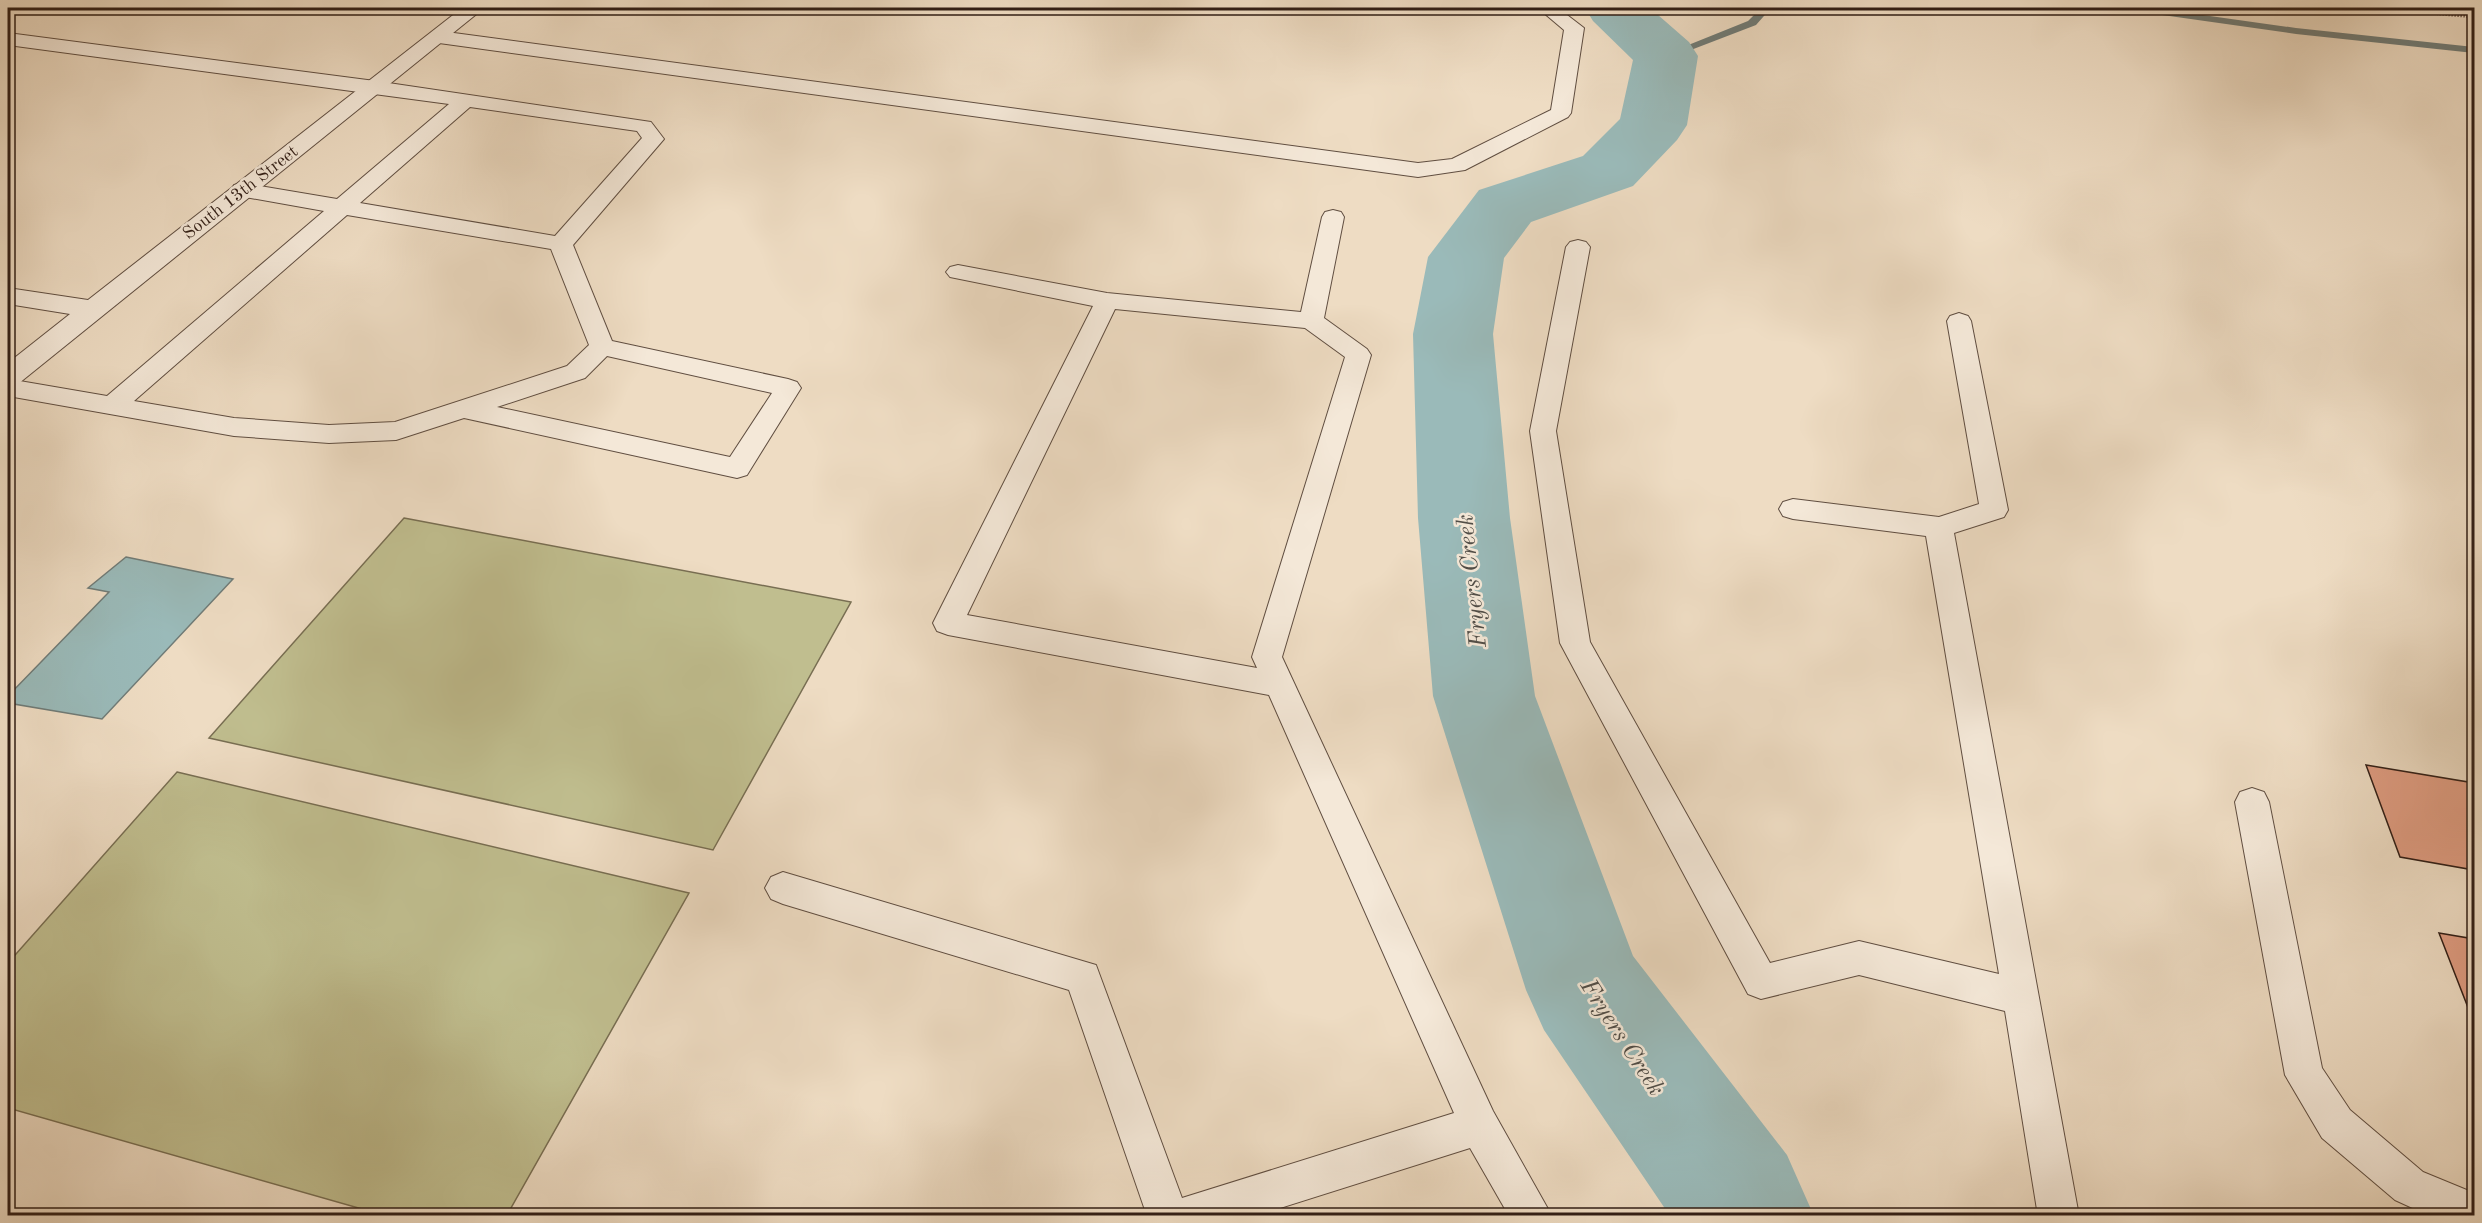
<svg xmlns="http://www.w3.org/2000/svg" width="2482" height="1223" viewBox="0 0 2482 1223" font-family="'Old Standard TT',serif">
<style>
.green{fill:#c0be8f;stroke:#786e52;stroke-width:1.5}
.water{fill:#9abab9;stroke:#707c78;stroke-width:1.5}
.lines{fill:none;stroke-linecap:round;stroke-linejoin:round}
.stream{fill:#707c78;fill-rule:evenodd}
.river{fill:#9abab9;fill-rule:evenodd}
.building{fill:#df9c81;stroke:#311e16;stroke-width:1.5}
.service-casing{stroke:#604e41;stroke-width:2}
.minor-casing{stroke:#604e41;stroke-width:2}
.path{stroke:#311e16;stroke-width:3;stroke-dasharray:1 2;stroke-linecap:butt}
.service{fill:#f4e8d8;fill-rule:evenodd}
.minor{fill:#f4e8d8;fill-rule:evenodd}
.labels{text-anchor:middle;stroke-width:5;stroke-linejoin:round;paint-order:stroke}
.far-street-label{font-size:18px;fill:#311e16;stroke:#f4e8d8}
.water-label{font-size:24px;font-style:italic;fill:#504d47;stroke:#f4e8d8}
</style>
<rect width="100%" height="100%" fill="#eedcc3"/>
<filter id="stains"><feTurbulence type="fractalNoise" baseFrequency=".00333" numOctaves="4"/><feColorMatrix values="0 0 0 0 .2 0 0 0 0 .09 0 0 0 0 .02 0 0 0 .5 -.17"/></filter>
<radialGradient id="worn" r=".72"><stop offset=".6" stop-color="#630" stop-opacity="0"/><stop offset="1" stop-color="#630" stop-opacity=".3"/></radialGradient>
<g class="green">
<path d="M404,518l447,84 -138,248 -504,-112z"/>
<path d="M177,772l512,121 -182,322h-124l-375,-107v-145z"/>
</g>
<path class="water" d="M126,557l107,22 -131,140 -94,-16v-7l101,-104 -21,-4z"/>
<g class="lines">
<g class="stream">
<path d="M1761,8h10l-15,17 -86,33 -9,-2 87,-35z"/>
<path d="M2129,8h24l143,20 178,19v6l-178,-19 -162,-23z"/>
</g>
<path class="river" d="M1585,8h65l39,34 9,14 -11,69 -10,15 -44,46 -102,36 -27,36 -11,76 17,184 25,178 98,260 154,199 27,61h-144l-126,-186 -18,-40 -93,-294 -15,-178 -5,-184 15,-77 51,-67 104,-34 37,-37 13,-59 -40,-39z"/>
</g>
<g class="building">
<path d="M2366,765l108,18v87l-74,-13z"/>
<path d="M2439,933l35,6v84z"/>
</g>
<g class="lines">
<defs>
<g id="service">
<path d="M1538,8h20l26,20 -13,85 -3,4 -103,53 -47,7 -979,-134 -10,-6 10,-6 979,132 34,-4 99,-49 13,-80z"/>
<path d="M8,33l367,48 276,41 13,17 -91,106 39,96 176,38 9,3 4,6 -54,87 -10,3 -273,-60 -68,22 -67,3 -95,-7 -226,-40v-17l99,17 217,-185 -90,-16 -3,-5 3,-5 8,-2 95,16 112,-95 -441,-59zM470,107l167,24 5,7 -87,98 -195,-33zM347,215l204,34 38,96 -22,21 -172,56 -66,3 -95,-7 -100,-17zM607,356l165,37 -42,64 -233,-50 88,-29z"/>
<path d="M1333,210l8,2 3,5 -20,101 43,31 4,6 -89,302 211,454 59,105h-43l-39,-68 -215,68h-108l-78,-226 -286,-86 -12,-5 -6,-11 6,-11 12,-5 313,93 86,233 272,-85 -185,-418 -321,-60 -11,-4 -4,-8 160,-317 -143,-29 -4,-5 4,-5 8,-2 149,28 194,19 21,-95 3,-5zM1115,309l190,19 40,29 -93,300 5,11 -290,-53z"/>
<path d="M1578,240l8,2 4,5 -34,184 34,211 180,321 89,-22 140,33 -73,-438 -133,-17 -10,-3 -4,-7 4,-7 10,-3 146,18 40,-13 -32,-183 3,-5 9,-3 9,3 3,5 37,189 -4,7 -50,16 125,683h-41l-33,-205 -146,-36 -98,24 -13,-5 -188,-351 -30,-212 36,-184 4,-5z"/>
<path d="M2252,788l12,4 5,10 53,266 28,42 73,62 51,21v23h-44l-35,-16 -73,-62 -37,-63 -50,-273 5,-10z"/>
</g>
<path id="minor" d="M462,8h22l-466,376 -10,2v-23l62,-49 -62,-10v-16l80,12z"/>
</defs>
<use href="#service" class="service-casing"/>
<use href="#minor" class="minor-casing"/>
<path class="path" d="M2377,8l97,9"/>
<use href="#service" class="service"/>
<use href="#minor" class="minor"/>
</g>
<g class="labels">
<g class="far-street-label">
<text transform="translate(240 192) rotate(-38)" y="6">South 13th Street</text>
</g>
<g class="water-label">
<text transform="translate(1471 581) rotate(-96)" y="8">Fryers Creek</text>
<text transform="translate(1623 1037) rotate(57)" y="8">Fryers Creek</text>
</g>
</g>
<rect width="2482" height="1223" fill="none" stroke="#eedcc3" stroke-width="30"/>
<rect x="9" y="9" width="2464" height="1205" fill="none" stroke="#311e16" stroke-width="3"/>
<rect x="15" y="15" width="2452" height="1193" fill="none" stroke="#311e16" stroke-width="1.5"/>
<rect width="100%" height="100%" filter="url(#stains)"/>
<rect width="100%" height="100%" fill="url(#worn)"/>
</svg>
